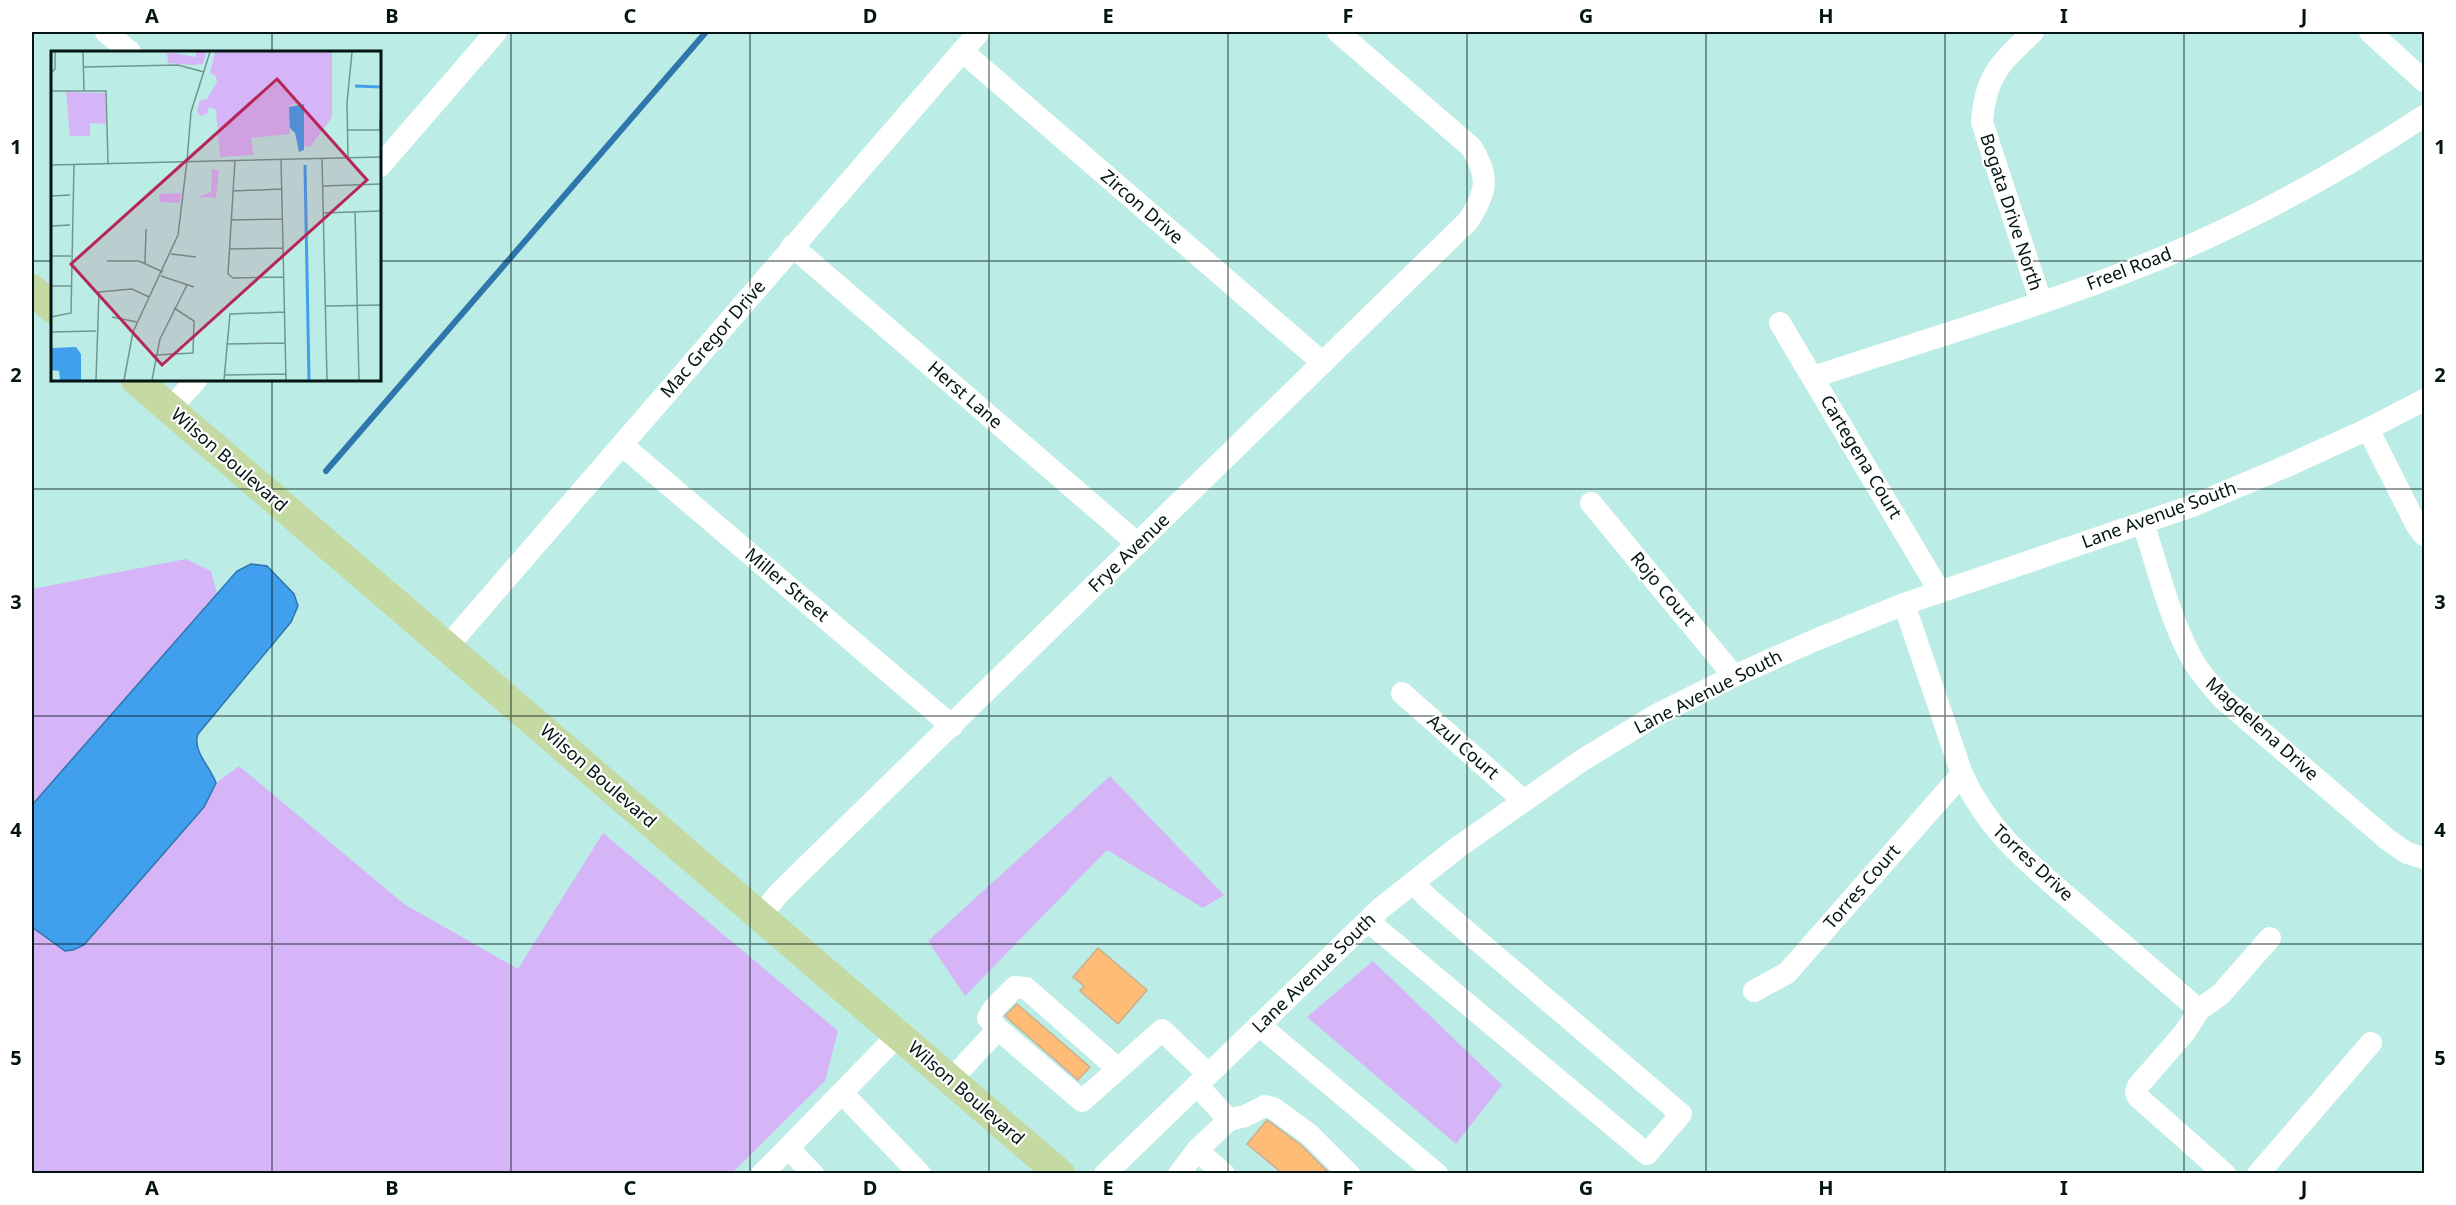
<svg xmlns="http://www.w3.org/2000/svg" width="2456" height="1205" viewBox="0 0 2456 1205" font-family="'Noto Sans',sans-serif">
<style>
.green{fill:#d5b5f8}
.water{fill:#41a0ed;stroke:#2e76ab;stroke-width:1.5}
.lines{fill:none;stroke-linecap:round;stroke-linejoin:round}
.stream{stroke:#2e76ab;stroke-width:6}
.building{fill:#febc76;stroke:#caae92;stroke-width:1.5}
.minor{stroke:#fff;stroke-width:22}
.major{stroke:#c4daa2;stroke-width:30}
.grid{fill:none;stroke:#031412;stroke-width:1.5;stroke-opacity:0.55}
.labels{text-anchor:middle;stroke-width:4.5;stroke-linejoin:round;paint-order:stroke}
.street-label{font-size:18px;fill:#031412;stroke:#fff}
.inset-river{fill:none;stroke:#41a0ed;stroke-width:3}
.inset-road{fill:none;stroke:#719691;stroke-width:1.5}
.view{fill:#b62757;fill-opacity:0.15;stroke:#b62757;stroke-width:3}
.inset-edge{fill:none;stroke:#031412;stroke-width:3}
.neatline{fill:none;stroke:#031412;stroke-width:2}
.grid-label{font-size:20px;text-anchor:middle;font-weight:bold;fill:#031412}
</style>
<rect width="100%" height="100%" fill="#bbece5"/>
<g class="green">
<path d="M186,559l25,12 6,23 -185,211v-216z"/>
<path d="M239,766l165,138 114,65 85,-136 235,198 -13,50 -93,92h-700v-246l33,24 19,-6 119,-138 13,-24z"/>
<path d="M1110,776l114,119 -21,13 -96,-58 -142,146 -37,-55z"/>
<path d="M1373,961l129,124 -46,59 -149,-127z"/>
</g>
<path class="water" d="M251,564l16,2 27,28 4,12 -7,16 -93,112c-6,17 12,32 18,49l-12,24 -120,138 -11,5 -8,1 -33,-24v-122l205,-234z"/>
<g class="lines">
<path class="stream" d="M326,471l380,-439"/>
</g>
<g class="building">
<path d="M1098,948l49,42 -29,34 -38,-33 4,-5 -11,-9z"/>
<path d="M1017,1004l73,63 -12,13 -73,-64z"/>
<path d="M1267,1120l34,25 28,28h-47l-35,-29z"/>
</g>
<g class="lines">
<g class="minor">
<path d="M106,32l24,20"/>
<path d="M2033,32c-32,30 -48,44 -51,90l59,180"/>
<path d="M2370,32l54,49"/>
<path d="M962,51l361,312"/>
<path d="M380,166l116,-134"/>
<path d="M792,246l346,298"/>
<path d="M1780,323l160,269"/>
<path d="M1813,377c112,-37 226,-70 336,-114 96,-39 189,-90 275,-147"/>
<path d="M170,409l26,-29"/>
<path d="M2368,429l49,97 7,9"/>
<path d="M622,445l330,281"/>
<path d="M1591,503l143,173"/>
<path d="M2143,523c15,45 26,94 49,136 8,15 20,27 31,40l165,141 19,13 17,5"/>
<path d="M1904,604l58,170c28,62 73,94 123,138 38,32 76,65 114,98"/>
<path d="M447,647l532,-615"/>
<path d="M1402,693l122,108"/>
<path d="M760,916l21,-25 687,-670c19,-29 22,-44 3,-74l-133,-115"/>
<path d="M1368,921l279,233 34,-40 -251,-214 -17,-17"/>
<path d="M1754,991l33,-18 175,-199"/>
<path d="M1259,1025l178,149"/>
<path d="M998,1029l-10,-11 6,-10 21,-21 11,1 92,81"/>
<path d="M950,1081l48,-52 84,72 80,-71 46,44"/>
<path d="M842,1093l78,81"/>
<path d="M1229,1120l16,-4 20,-10 8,2 37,27 39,39"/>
<path d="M1197,1150l27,24"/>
<path d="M762,1174l26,-26"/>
<path d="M813,1174l-25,-26 110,-113"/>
<path d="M1105,1174l276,-266 76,-60 67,-47 57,-40 77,-47 76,-38 79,-35 91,-37 288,-98 95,-40 81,-37 56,-29"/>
<path d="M1179,1174l18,-24 32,-30 -32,-35"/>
<path d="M2225,1174l-87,-77 -2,-5 2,-6 47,-54 14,-22 22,-16 49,-56"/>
<path d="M2258,1174l113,-131"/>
</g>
<g class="major">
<path d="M32,289l20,19"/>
<path d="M136,380l924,794"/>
</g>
</g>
<path class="grid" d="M272,32v20M511,32v1142M750,32v1142M989,32v1142M1228,32v1142M1467,32v1142M1706,32v1142M1945,32v1142M2184,32v1142M32,261h20M380,261h2044M272,380v794M32,489h2392M32,716h2392M32,944h2392"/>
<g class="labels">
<g class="street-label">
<text transform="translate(1142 207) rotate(41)" y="6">Zircon Drive</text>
<text transform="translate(2011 212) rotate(72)" y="6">Bogata Drive North</text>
<text transform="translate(2129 269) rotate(-21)" y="6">Freel Road</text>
<text transform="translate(713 339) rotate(-49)" y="6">Mac Gregor Drive</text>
<text transform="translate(965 395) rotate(41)" y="6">Herst Lane</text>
<text transform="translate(1861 457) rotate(59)" y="6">Cartegena Court</text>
<text transform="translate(229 460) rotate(41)" y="6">Wilson Boulevard</text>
<text transform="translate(2159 515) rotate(-20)" y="6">Lane Avenue South</text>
<text transform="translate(1129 553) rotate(-44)" y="6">Frye Avenue</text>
<text transform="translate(787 585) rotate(40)" y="6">Miller Street</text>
<text transform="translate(1663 589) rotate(50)" y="6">Rojo Court</text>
<text transform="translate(1708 692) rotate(-27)" y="6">Lane Avenue South</text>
<text transform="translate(2262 729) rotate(42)" y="6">Magdelena Drive</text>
<text transform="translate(1463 747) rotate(41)" y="6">Azul Court</text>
<text transform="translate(598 776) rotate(41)" y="6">Wilson Boulevard</text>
<text transform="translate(2033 863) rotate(43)" y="6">Torres Drive</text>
<text transform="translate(1862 887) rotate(-49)" y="6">Torres Court</text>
<text transform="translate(1314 973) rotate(-44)" y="6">Lane Avenue South</text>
<text transform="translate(966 1093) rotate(41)" y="6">Wilson Boulevard</text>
</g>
</g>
<g transform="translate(51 51)">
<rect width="330" height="330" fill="#bbece5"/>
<path d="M116,1l29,5v-5h10l-3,12 -11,1 -24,-2zM164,1h117v65l-22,30 -6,-1v-41l-8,-1 -6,1v29l-39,4 3,17 -34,2 -4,-47 -7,-3 -2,7 -7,2 -3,-5 3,-11 7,-1 10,-17 -2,-7 -5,-2zM15,41l39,1 1,31 -16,-1v13h-20zM161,118l7,2 -3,27 -18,-1 13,-5zM130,142l-1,10 -20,-1 -1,-8z" fill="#d5b5f8"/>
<path d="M253,53v46l-5,2 -4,-19 -5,-5 -1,-21zM25,296l5,7v26h-21l-1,-9 -8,-1v-22z" fill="#41a0ed"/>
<path class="inset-river" d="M304,35l26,1M254,114l4,215"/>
<path class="inset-road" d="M32,1l1,39M33,16l94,-2 26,7M0,22l4,-4v-17M0,40h55l2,72M297,79h33M329,79l1,-24M271,107l5,222M297,107l-1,-55 5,-51M230,108l5,221M184,109l-7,114 5,4 51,-1M136,110l4,-49 19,-60M0,114l330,-8M272,135l58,-2M182,140l49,-2M0,145l19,-1M304,161l4,168M272,162l58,-2M180,169l52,-1M0,175l19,-1M179,198l53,-1M120,203l25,3M0,205h20M56,210h32l24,11M94,212l1,-34M110,225l33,11M0,235h20M275,255l55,-1M0,266l20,-4 3,-149M61,266l25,5M0,281l45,-1M175,293l59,-1M104,304l38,-2 1,-32 -20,-13M173,324l62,-1M45,329l3,-88 33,-3 17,8M73,329l9,-48 45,-97 9,-74M101,329l8,-41 27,-54M173,329l6,-66 55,-2"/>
<path class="view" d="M226,28l90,101 -205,185 -91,-101z"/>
<rect width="330" height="330" class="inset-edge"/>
</g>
<rect width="2456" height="1205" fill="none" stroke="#ffffff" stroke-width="66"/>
<rect x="33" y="33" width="2390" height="1139" class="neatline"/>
<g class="grid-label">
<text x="152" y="23">A</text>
<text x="392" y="23">B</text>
<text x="630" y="23">C</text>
<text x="870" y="23">D</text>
<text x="1108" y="23">E</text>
<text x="1348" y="23">F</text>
<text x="1586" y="23">G</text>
<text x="1826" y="23">H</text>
<text x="2064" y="23">I</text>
<text x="2304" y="23">J</text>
<text x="16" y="154">1</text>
<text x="2440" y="154">1</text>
<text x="16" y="382">2</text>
<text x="2440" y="382">2</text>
<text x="16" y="609">3</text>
<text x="2440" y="609">3</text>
<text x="16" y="837">4</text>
<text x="2440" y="837">4</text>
<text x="16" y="1065">5</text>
<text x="2440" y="1065">5</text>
<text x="152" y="1195">A</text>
<text x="392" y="1195">B</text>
<text x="630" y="1195">C</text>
<text x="870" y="1195">D</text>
<text x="1108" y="1195">E</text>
<text x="1348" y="1195">F</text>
<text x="1586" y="1195">G</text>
<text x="1826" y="1195">H</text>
<text x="2064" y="1195">I</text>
<text x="2304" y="1195">J</text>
</g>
</svg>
